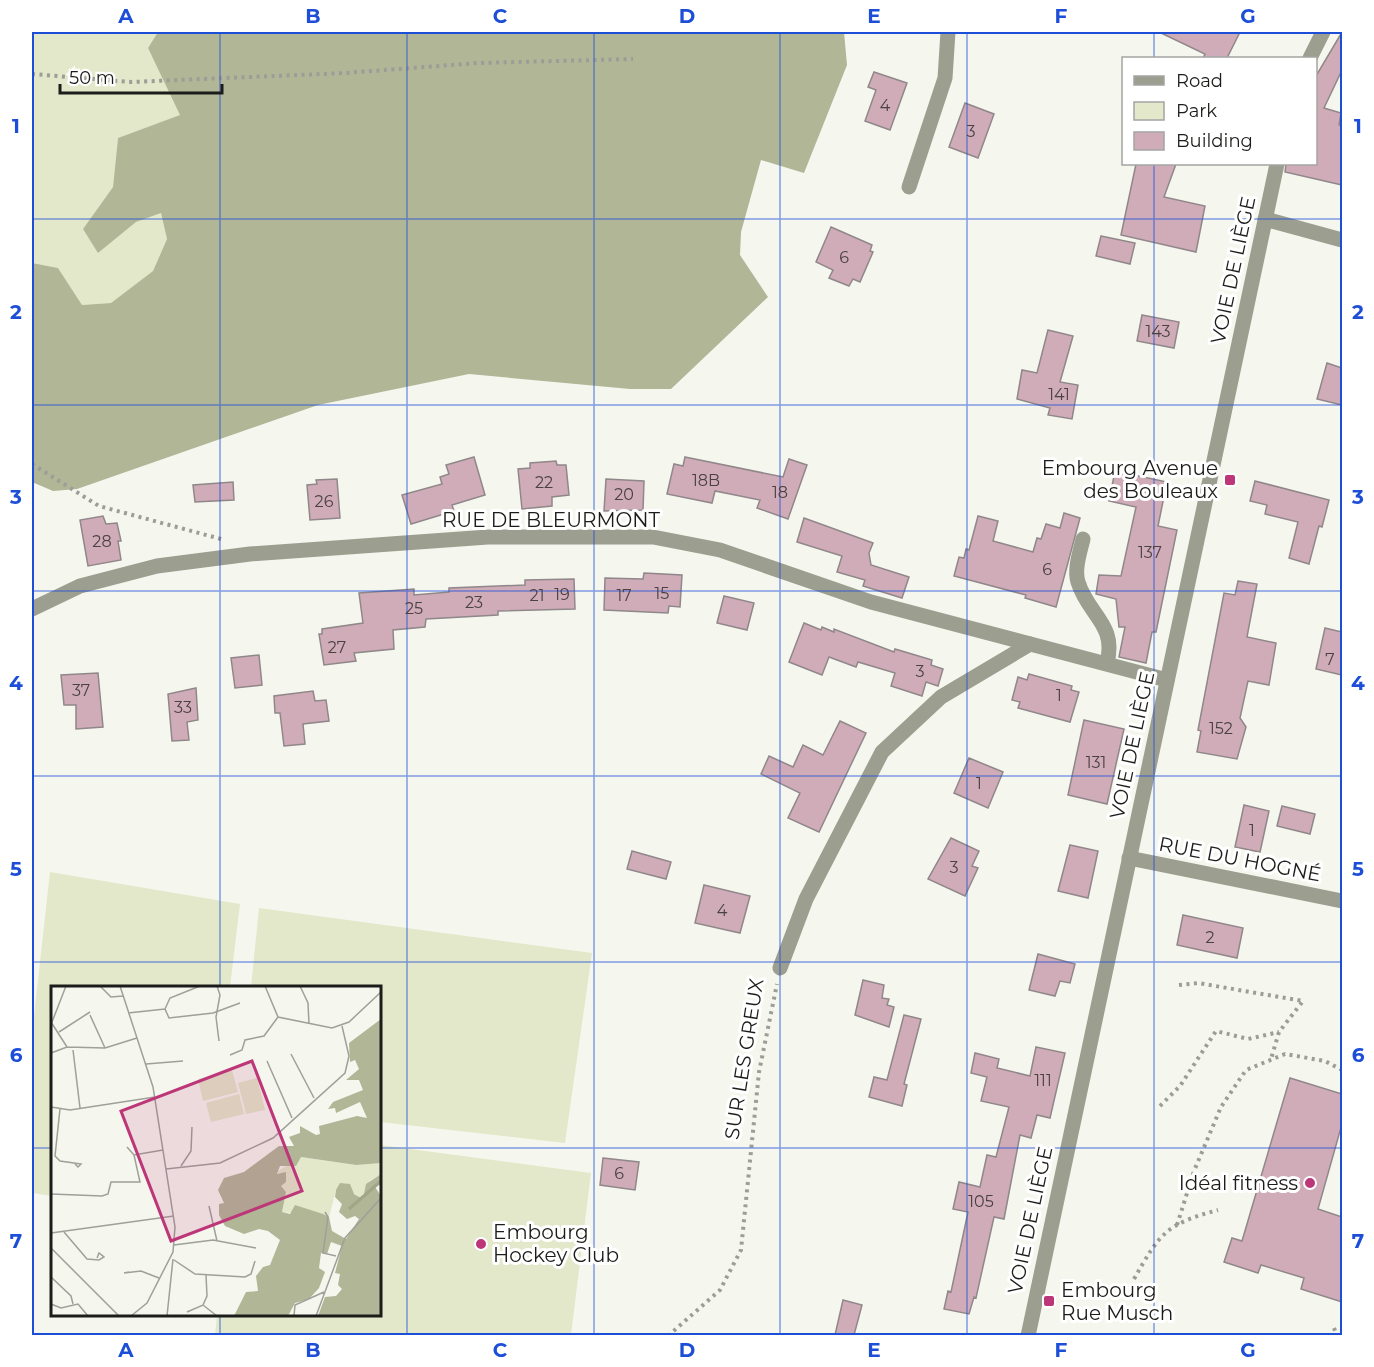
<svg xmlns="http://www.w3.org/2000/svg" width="1374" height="1367" viewBox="0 0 1374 1367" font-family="Montserrat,sans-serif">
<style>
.green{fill:#e2e8c9}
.forest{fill:#b0b696}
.building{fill:#d0acb9;stroke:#90878a;stroke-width:1.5}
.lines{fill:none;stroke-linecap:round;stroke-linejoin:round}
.path{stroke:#9c9d97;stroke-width:4;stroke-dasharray:3 4.5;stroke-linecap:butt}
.minor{stroke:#9c9e90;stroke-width:15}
.grid{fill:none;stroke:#1d4ed8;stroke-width:1.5;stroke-opacity:0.55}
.poi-dot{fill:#bd3678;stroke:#fff;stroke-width:2}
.labels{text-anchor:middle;stroke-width:6;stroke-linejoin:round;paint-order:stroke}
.number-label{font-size:16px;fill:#494142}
.street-label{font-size:20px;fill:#1c1d1a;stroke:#fff}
.poi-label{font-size:20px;fill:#1c1d1a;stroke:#fff;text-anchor:end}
.inset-river{fill:none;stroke:#a0a686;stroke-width:3}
.inset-road{fill:none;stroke:#9ea099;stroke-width:1.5}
.view{fill:#bd3678;fill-opacity:0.15;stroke:#bd3678;stroke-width:3}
.inset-edge{fill:none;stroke:#1c1d1a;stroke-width:3}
.neatline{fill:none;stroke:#1d4ed8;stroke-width:2}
.grid-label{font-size:20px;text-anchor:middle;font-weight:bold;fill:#1d4ed8}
</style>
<rect width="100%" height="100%" fill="#f5f7ee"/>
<g class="green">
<path d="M32,32h126l-10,16 33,67 -63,23 -5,49 -30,42 16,23 37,-30 25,-9 6,26 -14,32 -42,32 -29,2 -24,-37 -26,-5z"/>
<path d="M50,872l190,32 -10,83 -178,1v208l-20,-3v-159z"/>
<path d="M259,908l333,45 -27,190 -185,-21v-134l-129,-1z"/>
<path d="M380,1145l211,28 -20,162h-356l2,-20 163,-1z"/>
</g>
<path class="forest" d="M158,32h686l3,33 -43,108 -43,-13 -20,72 -1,23 28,42 -97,92h-41l-161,-15 -151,31 -241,84 -24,2 -21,-9v-219l26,5 24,37 29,-2 42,-32 14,-32 -6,-26 -25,9 -38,31 -15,-24 30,-42 5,-49 62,-23 -32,-67z"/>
<g class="building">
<path d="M1159,32h81l-13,26h-24l2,-4z"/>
<path d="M1342,32v38l-18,38 17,5 -2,12 3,2v58l-57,-13 1,-8h30v-88z"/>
<path d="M874,72l33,11 -17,47 -25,-9 11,-31 -8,-3z"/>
<path d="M965,103l29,11 -16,44 -29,-11z"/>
<path d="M1136,164h40l-12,33 41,9 -9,46 -75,-17z"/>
<path d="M831,227l41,18 -2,6 3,1 -13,30 -7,-3 -4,7 -20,-8 4,-8 -17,-8z"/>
<path d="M1101,236l34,7 -5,21 -34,-8z"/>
<path d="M1142,315l37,7 -5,26 -37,-7z"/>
<path d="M1048,330l25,6 -13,46 18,3 -6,34 -24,-4 2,-7 -33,-9 5,-29 15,3z"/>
<path d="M1327,363l15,5v37l-25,-6z"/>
<path d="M474,457l11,38 -33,10 2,6 -43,13 -9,-29 40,-11 -2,-7 9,-3 -3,-9z"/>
<path d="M685,457l98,20 6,-18 18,6 -19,54 -31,-11 3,-8 -45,-9 -3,12 -45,-9 7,-30 9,2z"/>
<path d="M556,461l1,4h9l3,30 -17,2v9l-30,3 -4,-40 12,-1v-5z"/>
<path d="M1115,471l52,11 -9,44 19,4 -21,102h-4l-6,31 -27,-6 6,-30h-6l-3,-28 -20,-5 3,-19 22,1 15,-69 -27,-6z"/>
<path d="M337,479l3,39 -30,2 -3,-35 10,-1 -1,-4z"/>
<path d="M606,479l38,2 -1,29 -39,1z"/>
<path d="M1255,481l74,19 -7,27 -3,-1 -10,38 -20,-6 9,-36 -33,-8 2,-9 -17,-4z"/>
<path d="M233,482l1,18 -39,2 -2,-17z"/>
<path d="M1064,513l16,5 -24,89 -31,-9 1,-3 -72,-19 5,-19 5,1 2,-9 3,1 9,-34 20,5 -5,20 40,11 4,-14 4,1 5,-15 14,4z"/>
<path d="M103,516l3,8 11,-1 4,18h-3l3,19 -33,6 -8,-46z"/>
<path d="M804,518l69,25 -4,10 2,12 38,12 -7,21 -39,-12 2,-6 -28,-8 5,-16 -45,-14z"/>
<path d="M644,573l38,2 -2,32 -11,-1 -1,7 -64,-3 1,-32 38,1z"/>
<path d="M574,579l1,30 -77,2v4l-72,4 -1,8 -32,3 1,19 -40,4 2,8 -32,4 -5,-31h3v-5l41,-6 -4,-30 55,-4v6l35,-3v-4l76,-3v-5z"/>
<path d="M1238,581l19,3 -10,53 29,6 -7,42 -21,-4 -8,37 6,9 -9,32 -40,-7 4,-21 -3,-1 26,-137 11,2z"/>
<path d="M724,596l30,7 -7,27 -30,-7z"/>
<path d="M804,623l17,7 1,-3 12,5v-3l60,23 1,-3 37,11 -1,5 12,4 -5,17 -12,-4 -4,14 -31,-10 4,-13 -37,-11 -2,5 -27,-10 -7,18 -33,-13z"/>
<path d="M1325,628l17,4v43l-26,-6z"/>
<path d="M259,655l3,30 -27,3 -4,-30z"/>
<path d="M98,673l5,54 -27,2v-24h-12l-3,-30z"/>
<path d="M1029,674l43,12 -1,4 8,2 -9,30 -52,-14 2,-6 -8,-2 6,-23 9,3z"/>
<path d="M196,688l2,32 -11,2 2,18 -17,1 -4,-47z"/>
<path d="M313,691l2,10 11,-1 3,21 -26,3 2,20 -21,2 -4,-33h-5l-1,-17z"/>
<path d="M1084,720l40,9 -17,75 -39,-9z"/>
<path d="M840,721l26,12 -47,99 -31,-14 12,-25 -39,-19 8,-18 24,11 10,-22 20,10z"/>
<path d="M969,758l34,14 -15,36 -34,-15z"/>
<path d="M1244,805l25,6 -9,41 -25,-5z"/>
<path d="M1282,806l33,8 -5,20 -33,-8z"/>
<path d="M951,838l28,13 -7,15 6,2 -13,28 -37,-17z"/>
<path d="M1070,845l28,6 -10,47 -30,-7z"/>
<path d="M632,851l39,11 -5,17 -39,-10z"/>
<path d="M704,885l46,11 -10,37 -45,-10z"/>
<path d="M1183,915l60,13 -6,30 -60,-13z"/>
<path d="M1038,954l37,10 -5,19 -10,-2 -5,15 -26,-6z"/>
<path d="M863,980l21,5 -2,13 7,1 -2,6 7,2 -5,20 -34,-12z"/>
<path d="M904,1015l17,4 -17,65 3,1 -5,21 -33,-9 5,-20 13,3z"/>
<path d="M1036,1047l29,6 -15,65 -13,-3 -6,23 -11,-3 -16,84 -10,-2 -18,81 -2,-1 -5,17 -25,-5 4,-18 3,1 17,-80 -15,-3 6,-27 21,5 7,-32 9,2 13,-50 -28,-6 6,-24 -16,-4 4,-20 24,6 -2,9 33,8z"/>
<path d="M1290,1078l52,16v30l-24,85 24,8v85l-41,-13 3,-11 -43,-13 -3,8 -34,-11 8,-24 10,3z"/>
<path d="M603,1158l36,4 -4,28 -35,-5z"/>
<path d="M843,1300l19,5 -8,30h-19z"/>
</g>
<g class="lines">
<g class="path">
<path d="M32,74l99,8 214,-9 133,-10 155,-4"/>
<path d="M32,464l67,42 122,33"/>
<path d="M1179,985l19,-2 105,18 -24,31 -8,27"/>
<path d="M1160,1106l20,-20 36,-55 32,8 31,-7"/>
<path d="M1177,1225l17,-54 27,-64 25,-37 39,-16 40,7 17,9"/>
<path d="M1134,1279c26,-46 32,-55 84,-69"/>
<path d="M1334,1328l3,8"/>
<path d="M668,1336l52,-46 21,-40 18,-178 18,-88"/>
</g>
<g class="minor">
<path d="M1310,58l13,-26"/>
<path d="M909,187l36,-109 3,-46"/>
<path d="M1265,219l77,21"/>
<path d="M1083,539c-3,13 -9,30 -5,43 10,33 39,42 29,81"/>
<path d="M32,609l48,-23 77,-20 93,-12 238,-17h165l67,13 151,52 296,78"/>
<path d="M1129,858l213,43"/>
<path d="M780,968l26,-69 76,-147 59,-55 89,-53"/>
<path d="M1028,1336l249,-1172"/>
</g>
</g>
<path class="grid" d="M220,32v956M407,32v1304M594,32v1304M780,32v1304M967,32v1304M1154,32v26M1154,164v1172M32,219h1310M32,405h1310M32,591h1310M32,776h1310M32,962h1310M32,1148h20M380,1148h962M220,1314v22"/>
<g class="poi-dot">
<rect x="1224" y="474" width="12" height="12" rx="3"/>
<circle cx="1310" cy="1183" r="6"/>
<circle cx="481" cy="1244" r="6"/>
<rect x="1043" y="1295" width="12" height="12" rx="3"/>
</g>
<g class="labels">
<g class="number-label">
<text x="885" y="111">4</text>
<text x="971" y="137">3</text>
<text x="844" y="263">6</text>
<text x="1158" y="337">143</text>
<text x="1059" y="400">141</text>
<text x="706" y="486">18B</text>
<text x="544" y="488">22</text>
<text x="780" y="498">18</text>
<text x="624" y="500">20</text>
<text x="324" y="507">26</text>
<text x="102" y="547">28</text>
<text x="1150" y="558">137</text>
<text x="1047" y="575">6</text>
<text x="662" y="599">15</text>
<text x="562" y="600">19</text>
<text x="537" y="601">21</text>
<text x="624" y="601">17</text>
<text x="474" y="608">23</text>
<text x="414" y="614">25</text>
<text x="337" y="653">27</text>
<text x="1330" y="665">7</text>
<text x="920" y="677">3</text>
<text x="81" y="696">37</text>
<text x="1059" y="701">1</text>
<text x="183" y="713">33</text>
<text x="1221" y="734">152</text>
<text x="1096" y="768">131</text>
<text x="979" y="789">1</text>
<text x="1252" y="836">1</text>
<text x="954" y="873">3</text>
<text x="722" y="916">4</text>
<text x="1210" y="943">2</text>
<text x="1043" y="1086">111</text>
<text x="619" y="1179">6</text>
<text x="981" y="1207">105</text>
</g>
<g class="street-label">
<text transform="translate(1233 270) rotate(-78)" y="7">VOIE DE LIÈGE</text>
<text x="551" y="527">RUE DE BLEURMONT</text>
<text transform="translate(1132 745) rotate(-78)" y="7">VOIE DE LIÈGE</text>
<text transform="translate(1240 859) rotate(11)" y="7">RUE DU HOGNÉ</text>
<text transform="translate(744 1059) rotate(-81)" y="7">SUR LES GREUX</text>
<text transform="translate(1030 1220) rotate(-78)" y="7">VOIE DE LIÈGE</text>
</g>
<g class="poi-label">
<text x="1218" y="475">Embourg Avenue<tspan x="1218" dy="23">des Bouleaux</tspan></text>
<text x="1298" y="1190">Idéal fitness</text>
<text x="493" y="1239" text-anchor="start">Embourg<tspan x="493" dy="23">Hockey Club</tspan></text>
<text x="1061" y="1297" text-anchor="start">Embourg<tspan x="1061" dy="23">Rue Musch</tspan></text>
</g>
</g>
<g transform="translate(51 986)">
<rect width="330" height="330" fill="#f5f7ee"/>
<path d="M181,84l6,22 -35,9 -5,-22zM206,92l8,32 -19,4 -8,-31zM188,108l5,20 -33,8 -5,-19zM250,171l54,8 26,-2v11l-12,7 -6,18 -11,-7 -16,-2 -7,27 -47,-5 4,-20 -5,-6 -3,-15z" fill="#e2e8c9"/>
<path d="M330,33v144l-25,2 -55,-8 -5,9h-16l-3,8 9,-2v10l-5,4 5,6 -4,20 8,2 5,-9 28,9 6,3 3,14 14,8 13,-20 -4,-3 -8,3 -8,-7 3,-8 -7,-7 1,-7 4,-7 10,1 4,10 9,5 3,-15 15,-10v10l-6,3 6,9v120h-63l7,-19 11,-1 6,-7 -4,-4 2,-11 -5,-1 7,-27 -11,-4 -4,12 -6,-1 -2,15 6,4 -6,16 -10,11 -14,4 -7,13h-54l12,-24 12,-1 -2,-15 7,-9 7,-2 10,-25 -12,-9 -9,-2 -15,5 -19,-8 -6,-11v-11l5,-1 -6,-13 6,-12 20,-6 35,-26h15l-5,-9 11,-4v-7l16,9 4,-1 -1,-8 38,-10 10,2 -7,-16 -24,11 -1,-5 -7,1 5,-7 30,-12 -4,-10h-13l13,-11 -4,-9 -5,2 -1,-19z" fill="#b0b696"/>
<path class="inset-river" d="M298,223l32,-28"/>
<path class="inset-road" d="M49,0l11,11 12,-1M69,0l33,101 22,140 -2,25 -26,51 -16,13M149,0l-30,12 -5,11 4,9 44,-5 27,-10M166,0l3,9 -4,22 3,24M214,0l13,31 54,11 17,-6 32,-30M249,0l8,17 1,21M77,27l37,-4M39,29l15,33M0,36l16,25M1,36l14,-36M8,46l31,-20M22,64l7,58M0,67l16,-6 38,1 32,-10M240,68l23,44M179,69l12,-5 3,-10 19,-4 14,-19M216,75l25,57M95,78l37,-3M0,121l19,3 85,-13M9,123l-5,47 5,5 21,3 -3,3 -3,-3M76,161l7,8 29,-5M130,180l10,-15 1,-24M115,183l54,-6 53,-25 72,-65 4,-17 -7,-30M0,208l51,2 6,-2 3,-12h29l-6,-27M158,220l8,35M274,226l3,5 -5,36 13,3M13,246l23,27 12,1 5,-3 -5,-4 -2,5M0,247l123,-17M123,259l39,-5 43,8M0,262l68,68M123,274l21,14 50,3 6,-3 4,-13M78,286l-5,1 17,-2 18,7M0,291l20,19 2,8M0,318l10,4 17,-4 10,12M152,319l4,-9 -1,-21M136,326l16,-7 14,11M116,330l6,-57M243,330l1,-11 29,-13M265,330l29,-78 36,-40"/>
<path class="view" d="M201,75l50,130 -131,50 -50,-130z"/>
<rect width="330" height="330" class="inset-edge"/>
</g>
<rect width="1374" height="1367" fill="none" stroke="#ffffff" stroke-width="66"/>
<rect x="1122" y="57" width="195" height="108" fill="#ffffff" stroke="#a4a5a3" stroke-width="1.5"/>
<rect x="1134" y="76" width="30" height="9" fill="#9c9e90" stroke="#a4a5a3" stroke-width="1.5"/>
<text x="1176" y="87" font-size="18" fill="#1c1d1a">Road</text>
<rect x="1134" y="102" width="30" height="18" fill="#e2e8c9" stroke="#a4a5a3" stroke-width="1.5"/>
<text x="1176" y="117" font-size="18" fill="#1c1d1a">Park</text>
<rect x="1134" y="132" width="30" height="18" fill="#d0acb9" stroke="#a4a5a3" stroke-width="1.5"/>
<text x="1176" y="147" font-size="18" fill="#1c1d1a">Building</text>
<path d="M60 84v9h162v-9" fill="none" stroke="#1c1d1a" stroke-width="3"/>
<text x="69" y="84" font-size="18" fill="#1c1d1a" stroke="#ffffff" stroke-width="4.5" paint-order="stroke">50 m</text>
<rect x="33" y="33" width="1308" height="1301" class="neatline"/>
<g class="grid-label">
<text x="126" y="23">A</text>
<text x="313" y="23">B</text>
<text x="500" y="23">C</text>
<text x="687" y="23">D</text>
<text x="874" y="23">E</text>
<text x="1061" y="23">F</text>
<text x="1248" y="23">G</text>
<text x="16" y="133">1</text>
<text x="1358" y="133">1</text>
<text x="16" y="319">2</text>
<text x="1358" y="319">2</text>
<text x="16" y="504">3</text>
<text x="1358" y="504">3</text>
<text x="16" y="690">4</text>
<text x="1358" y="690">4</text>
<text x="16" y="876">5</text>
<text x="1358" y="876">5</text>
<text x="16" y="1062">6</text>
<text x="1358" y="1062">6</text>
<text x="16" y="1248">7</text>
<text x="1358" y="1248">7</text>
<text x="126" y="1357">A</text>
<text x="313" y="1357">B</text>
<text x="500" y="1357">C</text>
<text x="687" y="1357">D</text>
<text x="874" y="1357">E</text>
<text x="1061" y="1357">F</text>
<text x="1248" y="1357">G</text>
</g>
</svg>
